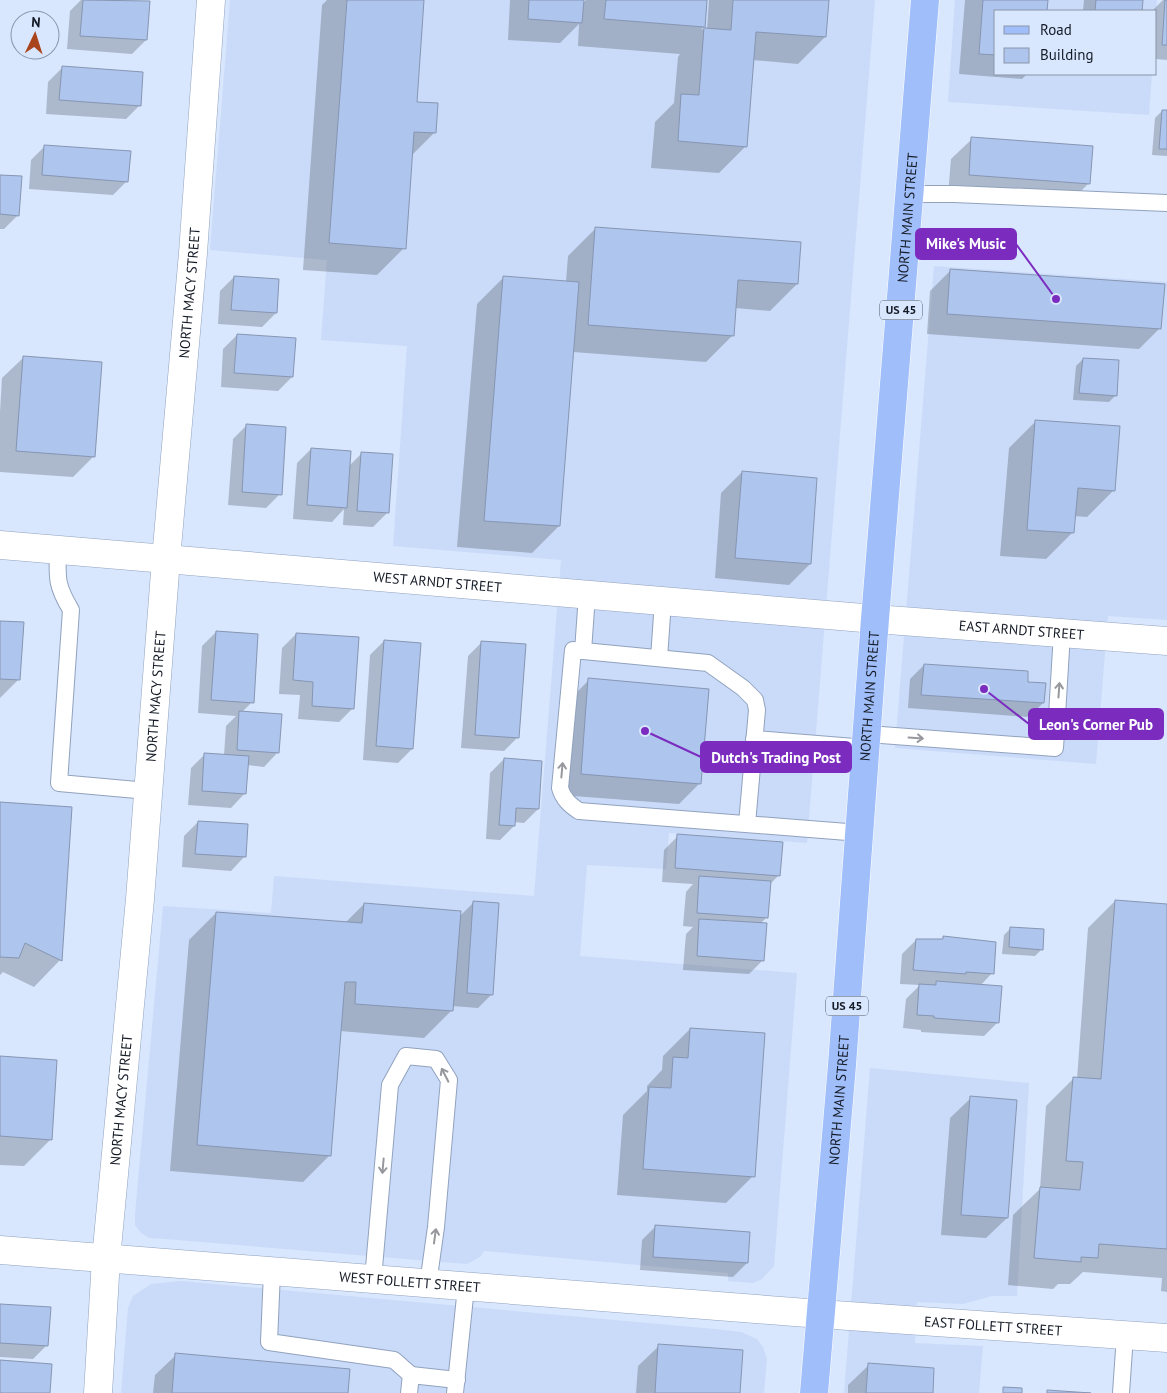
<svg xmlns="http://www.w3.org/2000/svg" width="1167" height="1393" viewBox="0 0 1167 1393" font-family="'PT Sans',sans-serif">
<style>
.built{fill:#cadbf9}
.shadow{fill:#0003}
.building{fill:#aec5ee;stroke:#8696b2}
.lines{fill:none;stroke-linecap:round;stroke-linejoin:round}
.lane-casing{stroke:#91a2be;stroke-width:18}
.street-casing{stroke:#91a2be;stroke-width:29}
.primary-casing{stroke:#fff;stroke-width:29}
.lane{stroke:#fff;stroke-width:16}
.street{stroke:#fff;stroke-width:28}
.primary{stroke:#a0bffa;stroke-width:28}
.oneway{stroke:#96989d}
.labels{text-anchor:middle;stroke-width:4;stroke-linejoin:round;paint-order:stroke}
.shield{fill:#d8e6fe;stroke:#505867;stroke-width:1}
.shield-label{font-size:12px;font-weight:bold;fill:#151b26}
.street-label{font-size:14px;fill:#151b26;stroke:#d8e6fe}
.leader{fill:none;stroke:#7b2cbf;stroke-width:2}
.callout-dot{fill:#7b2cbf;stroke:#d8e6fe;stroke-width:2}
.callout{fill:#7b2cbf;stroke:#7b2cbf;stroke-width:2}
.callout-label{font-size:15px;text-anchor:middle;font-weight:bold;fill:#fff}
</style>
<rect width="100%" height="100%" fill="#d8e6fe"/>
<g class="built">
<path d="M230,0h645l-68,843 -138,-10 -3,36 -79,-4 -7,91 217,17 -23,293 -12,13 -9,4 -25,-2v-8l-244,-22 -4,6 -13,7 -13,-1 -289,-24 -16,-1 -9,-6 -5,-7v-11l28,-308 108,7 3,-37 260,20 27,-336 -168,-14 14,-200 -86,-6 6,-80 -117,-10z"/>
<path d="M955,0h202l-1,22v-11h-160v63h156l-3,41 -201,-13z"/>
<path d="M934,266l233,16v338l-59,-4 -12,148 -201,-16z"/>
<path d="M870,1068l159,15 -12,213h-25l-29,8 -46,-2 -2,41 68,3 -4,47h-135z"/>
<path d="M181,1281l534,48 26,3 16,7 6,8 4,12 -3,34h-643l7,-85 5,-12 18,-12z"/>
</g>
<g class="shadow">
<path d="M81,0l68,2 -3,38 -14,14 -65,-5 3,-38z"/>
<path d="M327,0h96l-8,103 20,29 -24,24 -7,92 -27,27 -74,-5 19,-265z"/>
<path d="M510,0h73v3l3,-3h120l-2,27 -3,2 6,1 2,-30h119l-3,37 -27,27 -46,-4 -6,86 -27,27 -68,-5 4,-46 19,-19 4,-46 2,-3 -102,-8 1,-22 -19,19 -52,-3z"/>
<path d="M1047,0l-1,11h-50v63h31l-5,5 -63,-5 6,-74z"/>
<path d="M1084,0h57v11h-58z"/>
<path d="M1163,0h4v60l-11,-1v-48h-4z"/>
<path d="M62,68l78,37 -14,14 -80,-5 2,-32z"/>
<path d="M1162,111h5v45l-15,-1 3,-37z"/>
<path d="M972,139l117,44 -21,21 -120,-9 3,-36z"/>
<path d="M45,146l82,35 -14,14 -84,-6 2,-29z"/>
<path d="M0,176l18,39 -14,14h-4z"/>
<path d="M595,229l202,55 -27,27 -35,-3 -2,27 -27,27 -133,-10 -14,174 -27,27 -75,-6 20,-243 27,-27 62,5 2,-26z"/>
<path d="M951,270l209,58 -21,21 -212,-15 3,-43z"/>
<path d="M234,277l42,36 -14,14 -44,-3 2,-33z"/>
<path d="M237,335l55,42 -14,14 -57,-4 2,-38z"/>
<path d="M23,358l71,98 -21,21 -73,-5v-60l2,-34z"/>
<path d="M1083,359l33,36 -7,7 -36,-2 3,-34z"/>
<path d="M1036,421l78,69 -27,27 -13,-1 -1,16 -27,27 -46,-3 9,-108z"/>
<path d="M247,425l33,69 -14,14 -38,-3 5,-66z"/>
<path d="M311,449l38,17 13,-13 25,60 -14,14 -30,-2 1,-16 -12,13 -39,-3 4,-56z"/>
<path d="M742,472l68,92 -21,21 -74,-7 6,-85z"/>
<path d="M0,622l19,57 -19,19z"/>
<path d="M216,632l36,70 -10,10 36,40 -14,15 -17,-2 -2,28 -14,15 -43,-3 3,-37 14,-14 19,1 2,-29 10,-10 -38,-3 4,-67z"/>
<path d="M296,634l57,74 -14,14 -41,-3 2,-24 -21,-1 3,-46z"/>
<path d="M384,641l28,108 -14,14 -35,-3 7,-105z"/>
<path d="M482,642l36,95 -14,14 -43,-3 7,-92z"/>
<path d="M924,665l102,18 17,20 -14,14 -121,-9 2,-29z"/>
<path d="M589,680l111,103 -21,21 -119,-9 8,-94z"/>
<path d="M504,759l34,50 -14,14 -10,-1v4l-14,14 -14,-1 4,-66z"/>
<path d="M0,803l60,157 -26,27 -31,-15 -3,3z"/>
<path d="M198,822l47,34 -14,15 -49,-4 2,-31z"/>
<path d="M678,836l101,39 -10,10 -2,32 -7,7 3,36 -14,14 -66,-4 3,-36 7,-7 -10,-1 3,-34 7,-8 -31,-2 2,-32z"/>
<path d="M1115,901l52,4v387l-6,-1 1,-13 -79,-6 -13,12h-12l-5,5 -45,-4 5,-70 27,-26 6,-83 27,-27h4l11,-151z"/>
<path d="M474,902l18,92 -14,14 -26,-2 -1,5 -27,27 -84,-7 -10,124 -27,27 -133,-11 19,-231 27,-27 129,10 19,-19 95,13z"/>
<path d="M1011,928l31,21 -7,7 -33,-2 2,-19z"/>
<path d="M944,937l48,36 -12,13 18,36 -14,14 -63,-4v-2l-18,-2 3,-29 14,-14 -20,-1 2,-30 14,-14h25z"/>
<path d="M690,1029l63,147 -27,27 -109,-8 6,-80 24,-24v-5l15,-16 1,-14z"/>
<path d="M0,1057l51,82 -27,27 -24,-1z"/>
<path d="M971,1098l36,120 -21,20 -45,-3 9,-117z"/>
<path d="M656,1226l93,7 -2,30 -14,14 -93,-7 2,-30z"/>
<path d="M0,1305l47,40 -14,14 -33,-2z"/>
<path d="M659,1346l80,47h-103l2,-27z"/>
<path d="M176,1355l170,38h-193l2,-18z"/>
<path d="M869,1365l62,28h-83v-8z"/>
</g>
<g class="building">
<path d="M83,0l67,1 -3,39 -67,-4z"/>
<path d="M347,0h77l-7,102 21,1 -2,30 -22,-1 -8,117 -77,-6z"/>
<path d="M529,0h55l-2,23 -54,-4z"/>
<path d="M606,0h101l-2,28 26,2 2,-30h96l-3,37 -70,-5 -9,115 -69,-6 3,-47 18,1 5,-68 -100,-8z"/>
<path d="M983,0h65l-1,11h-51v44l-17,-1z"/>
<path d="M1096,0h47l-1,11h-47z"/>
<path d="M1165,0h2v45h-5z"/>
<path d="M62,66l81,6 -2,34 -82,-6z"/>
<path d="M1162,110h5v39h-8z"/>
<path d="M971,137l122,9 -3,38 -121,-9z"/>
<path d="M44,145l87,6 -3,31 -86,-7z"/>
<path d="M0,175l22,1 -3,40 -19,-2z"/>
<path d="M595,227l206,15 -3,42 -60,-4 -4,56 -146,-11z"/>
<path d="M950,269l215,15 -4,45 -214,-15z"/>
<path d="M234,276l45,3 -2,34 -46,-3z"/>
<path d="M503,276l76,6 -19,244 -76,-5z"/>
<path d="M237,334l59,4 -3,39 -59,-4z"/>
<path d="M23,356l79,6 -7,95 -79,-6z"/>
<path d="M1083,358l36,2 -2,36 -38,-3z"/>
<path d="M1035,420l85,6 -5,65 -37,-3 -4,45 -47,-3z"/>
<path d="M246,424l40,3 -4,68 -40,-3z"/>
<path d="M311,448l40,3 -4,57 -40,-3z"/>
<path d="M361,452l32,2 -4,59 -32,-2z"/>
<path d="M742,471l75,7 -6,86 -76,-6z"/>
<path d="M0,621l24,1 -4,58 -20,-1z"/>
<path d="M216,631l42,3 -4,69 -43,-3z"/>
<path d="M296,633l63,4 -5,72 -42,-3 1,-24 -20,-2z"/>
<path d="M384,640l37,3 -8,106 -37,-3z"/>
<path d="M481,641l45,3 -7,94 -44,-3z"/>
<path d="M924,664l104,7v11l18,1 -2,20 -123,-8z"/>
<path d="M588,678l121,11 -8,95 -120,-10z"/>
<path d="M239,711l43,3 -3,39 -42,-3z"/>
<path d="M204,753l45,3 -3,38 -44,-3z"/>
<path d="M504,758l38,3 -3,48 -23,-1 -1,18 -16,-1z"/>
<path d="M0,802l72,5 -10,154 -37,-18 -6,15 -19,-1z"/>
<path d="M198,821l50,3 -2,33 -51,-3z"/>
<path d="M677,834l106,8 -3,34 -105,-8z"/>
<path d="M699,876l72,5 -3,37 -71,-5z"/>
<path d="M1115,900l52,4v345l-68,-5 -1,14 -17,-1v5l-47,-4 6,-71 40,3 3,-28 -17,-1 7,-84 28,2z"/>
<path d="M473,901l26,2 -6,92 -26,-2z"/>
<path d="M364,903l97,8 -8,100 -98,-7 1,-22h-11l-14,174 -134,-11 19,-233 146,11z"/>
<path d="M699,919l68,4 -3,38 -67,-5z"/>
<path d="M1010,927l34,2 -1,21 -34,-3z"/>
<path d="M943,936l53,6 -2,32 -28,-2v2l-53,-4 3,-31h27z"/>
<path d="M936,981l66,5 -3,37 -65,-5v-2l-17,-1 2,-31 17,1z"/>
<path d="M690,1028l75,5 -10,144 -112,-8 6,-82 22,1 2,-31 15,1z"/>
<path d="M0,1056l57,4 -5,80 -52,-4z"/>
<path d="M970,1096l47,4 -9,118 -47,-3z"/>
<path d="M655,1225l95,7 -2,31 -95,-6z"/>
<path d="M0,1304l51,3 -3,39 -48,-3z"/>
<path d="M658,1344l85,6 -3,43h-85z"/>
<path d="M175,1353l175,16 -2,24h-176z"/>
<path d="M0,1360l52,4 -2,29h-50z"/>
<path d="M868,1363l66,5 -1,25h-67z"/>
<path d="M1003,1387l19,1v5h-19z"/>
<path d="M1047,1390l44,3h-44z"/>
</g>
<g class="lines">
<defs>
<g id="lane">
<path d="M910,194h44l213,9"/>
<path d="M58,549c-1,29 -2,36 13,61l-12,173 89,8"/>
<path d="M583,651l4,-56"/>
<path d="M659,658l4,-57"/>
<path d="M868,734l187,14 7,-115"/>
<path d="M754,739l113,9"/>
<path d="M747,824l10,-114 -2,-10 -12,-12 -35,-25 -135,-13 -13,138c3,11 10,17 19,23l281,22"/>
<path d="M272,1272l-3,70 125,18 17,15"/>
<path d="M373,1279l17,-194 16,-29 30,3 13,21 -13,147 -8,57"/>
<path d="M409,1393l2,-18 46,5"/>
<path d="M455,1393l11,-106"/>
<path d="M1121,1393l4,-58"/>
</g>
<g id="street">
<path id="s1" d="M0,545l875,74 292,22"/>
<path id="s2" d="M0,1250l820,64 347,24"/>
<path id="s3" d="M98,1393l8,-134 34,-360 26,-340 27,-306 18,-253"/>
</g>
<g id="primary">
<path id="s4" d="M814,1393l28,-328 33,-446 50,-619"/>
</g>
</defs>
<use href="#lane" class="lane-casing"/>
<use href="#street" class="street-casing"/>
<use href="#primary" class="primary-casing"/>
<use href="#lane" class="lane"/>
<use href="#street" class="street"/>
<use href="#primary" class="primary"/>
</g>
<defs><path id="oneway-shaft" d="M-6 0H5M1.5-3L5.5 0L1.5 3" fill="none" stroke-width="1.6" stroke-linecap="round" stroke-linejoin="round" transform="scale(1.25)"/></defs>
<g class="oneway">
<use href="#oneway-shaft" transform="translate(1059 690) rotate(-86)"/>
<use href="#oneway-shaft" transform="translate(916 738) rotate(4)"/>
<use href="#oneway-shaft" transform="translate(562 770) rotate(-85)"/>
<use href="#oneway-shaft" transform="translate(445 1075) rotate(-117)"/>
<use href="#oneway-shaft" transform="translate(383 1166) rotate(95)"/>
<use href="#oneway-shaft" transform="translate(435 1236) rotate(-82)"/>
</g>
<g class="labels">
<g class="shield">
<rect x="880" y="300.5" width="42" height="19" rx="4"/>
<rect x="826" y="996.5" width="42" height="19" rx="4"/>
</g>
<g class="shield-label">
<text x="901" y="314">US 45</text>
<text x="847" y="1010">US 45</text>
</g>
<g class="street-label">
<text dy="5" stroke="none"><textPath href="#s4" startOffset="1179">NORTH MAIN STREET</textPath></text>
<text dy="5" stroke="none"><textPath href="#s3" startOffset="1104">NORTH MACY STREET</textPath></text>
<text dy="5" stroke="none"><textPath href="#s1" startOffset="439">WEST ARNDT STREET</textPath></text>
<text dy="5" stroke="none"><textPath href="#s1" startOffset="1025">EAST ARNDT STREET</textPath></text>
<text dy="5" stroke="none"><textPath href="#s3" startOffset="699">NORTH MACY STREET</textPath></text>
<text dy="5" stroke="none"><textPath href="#s4" startOffset="699">NORTH MAIN STREET</textPath></text>
<text dy="5" stroke="none"><textPath href="#s3" startOffset="294">NORTH MACY STREET</textPath></text>
<text dy="5" stroke="none"><textPath href="#s4" startOffset="294">NORTH MAIN STREET</textPath></text>
<text dy="5" stroke="none"><textPath href="#s2" startOffset="411">WEST FOLLETT STREET</textPath></text>
<text dy="5" stroke="none"><textPath href="#s2" startOffset="996">EAST FOLLETT STREET</textPath></text>
</g>
</g>
<path class="leader" d="M1056 299L1016 244M984 689L1029 724M645 731L701 757"/>
<g class="callout-dot">
<circle cx="1056" cy="299" r="5"/>
<circle cx="984" cy="689" r="5"/>
<circle cx="645" cy="731" r="5"/>
</g>
<g class="callout">
<rect x="916" y="229" width="100" height="30" rx="5"/>
<rect x="1029" y="709" width="134" height="30" rx="5"/>
<rect x="701" y="742" width="150" height="30" rx="5"/>
</g>
<g class="callout-label">
<text x="966" y="249">Mike's Music</text>
<text x="1096" y="730">Leon's Corner Pub</text>
<text x="776" y="763">Dutch's Trading Post</text>
</g>
<rect x="994" y="10" width="162" height="65" fill="#d8e6fe" stroke="#8a95a8"/>
<rect x="1004" y="26" width="25" height="8" fill="#a0bffa" stroke="#8a95a8"/>
<text x="1040" y="35" font-size="15" fill="#151b26">Road</text>
<rect x="1004" y="48" width="25" height="15" fill="#aec5ee" stroke="#8a95a8"/>
<text x="1040" y="60" font-size="15" fill="#151b26">Building</text>
<g transform="translate(35 35) rotate(4)"><circle r="24" fill="#d8e6fe" stroke="#8a95a8"/>
<path d="M0-4L9 19L0 12L-9 19Z" fill="#aa441d"/>
<text y="-8" font-size="14" font-weight="bold" text-anchor="middle" fill="#151b26">N</text>
</g>
</svg>
